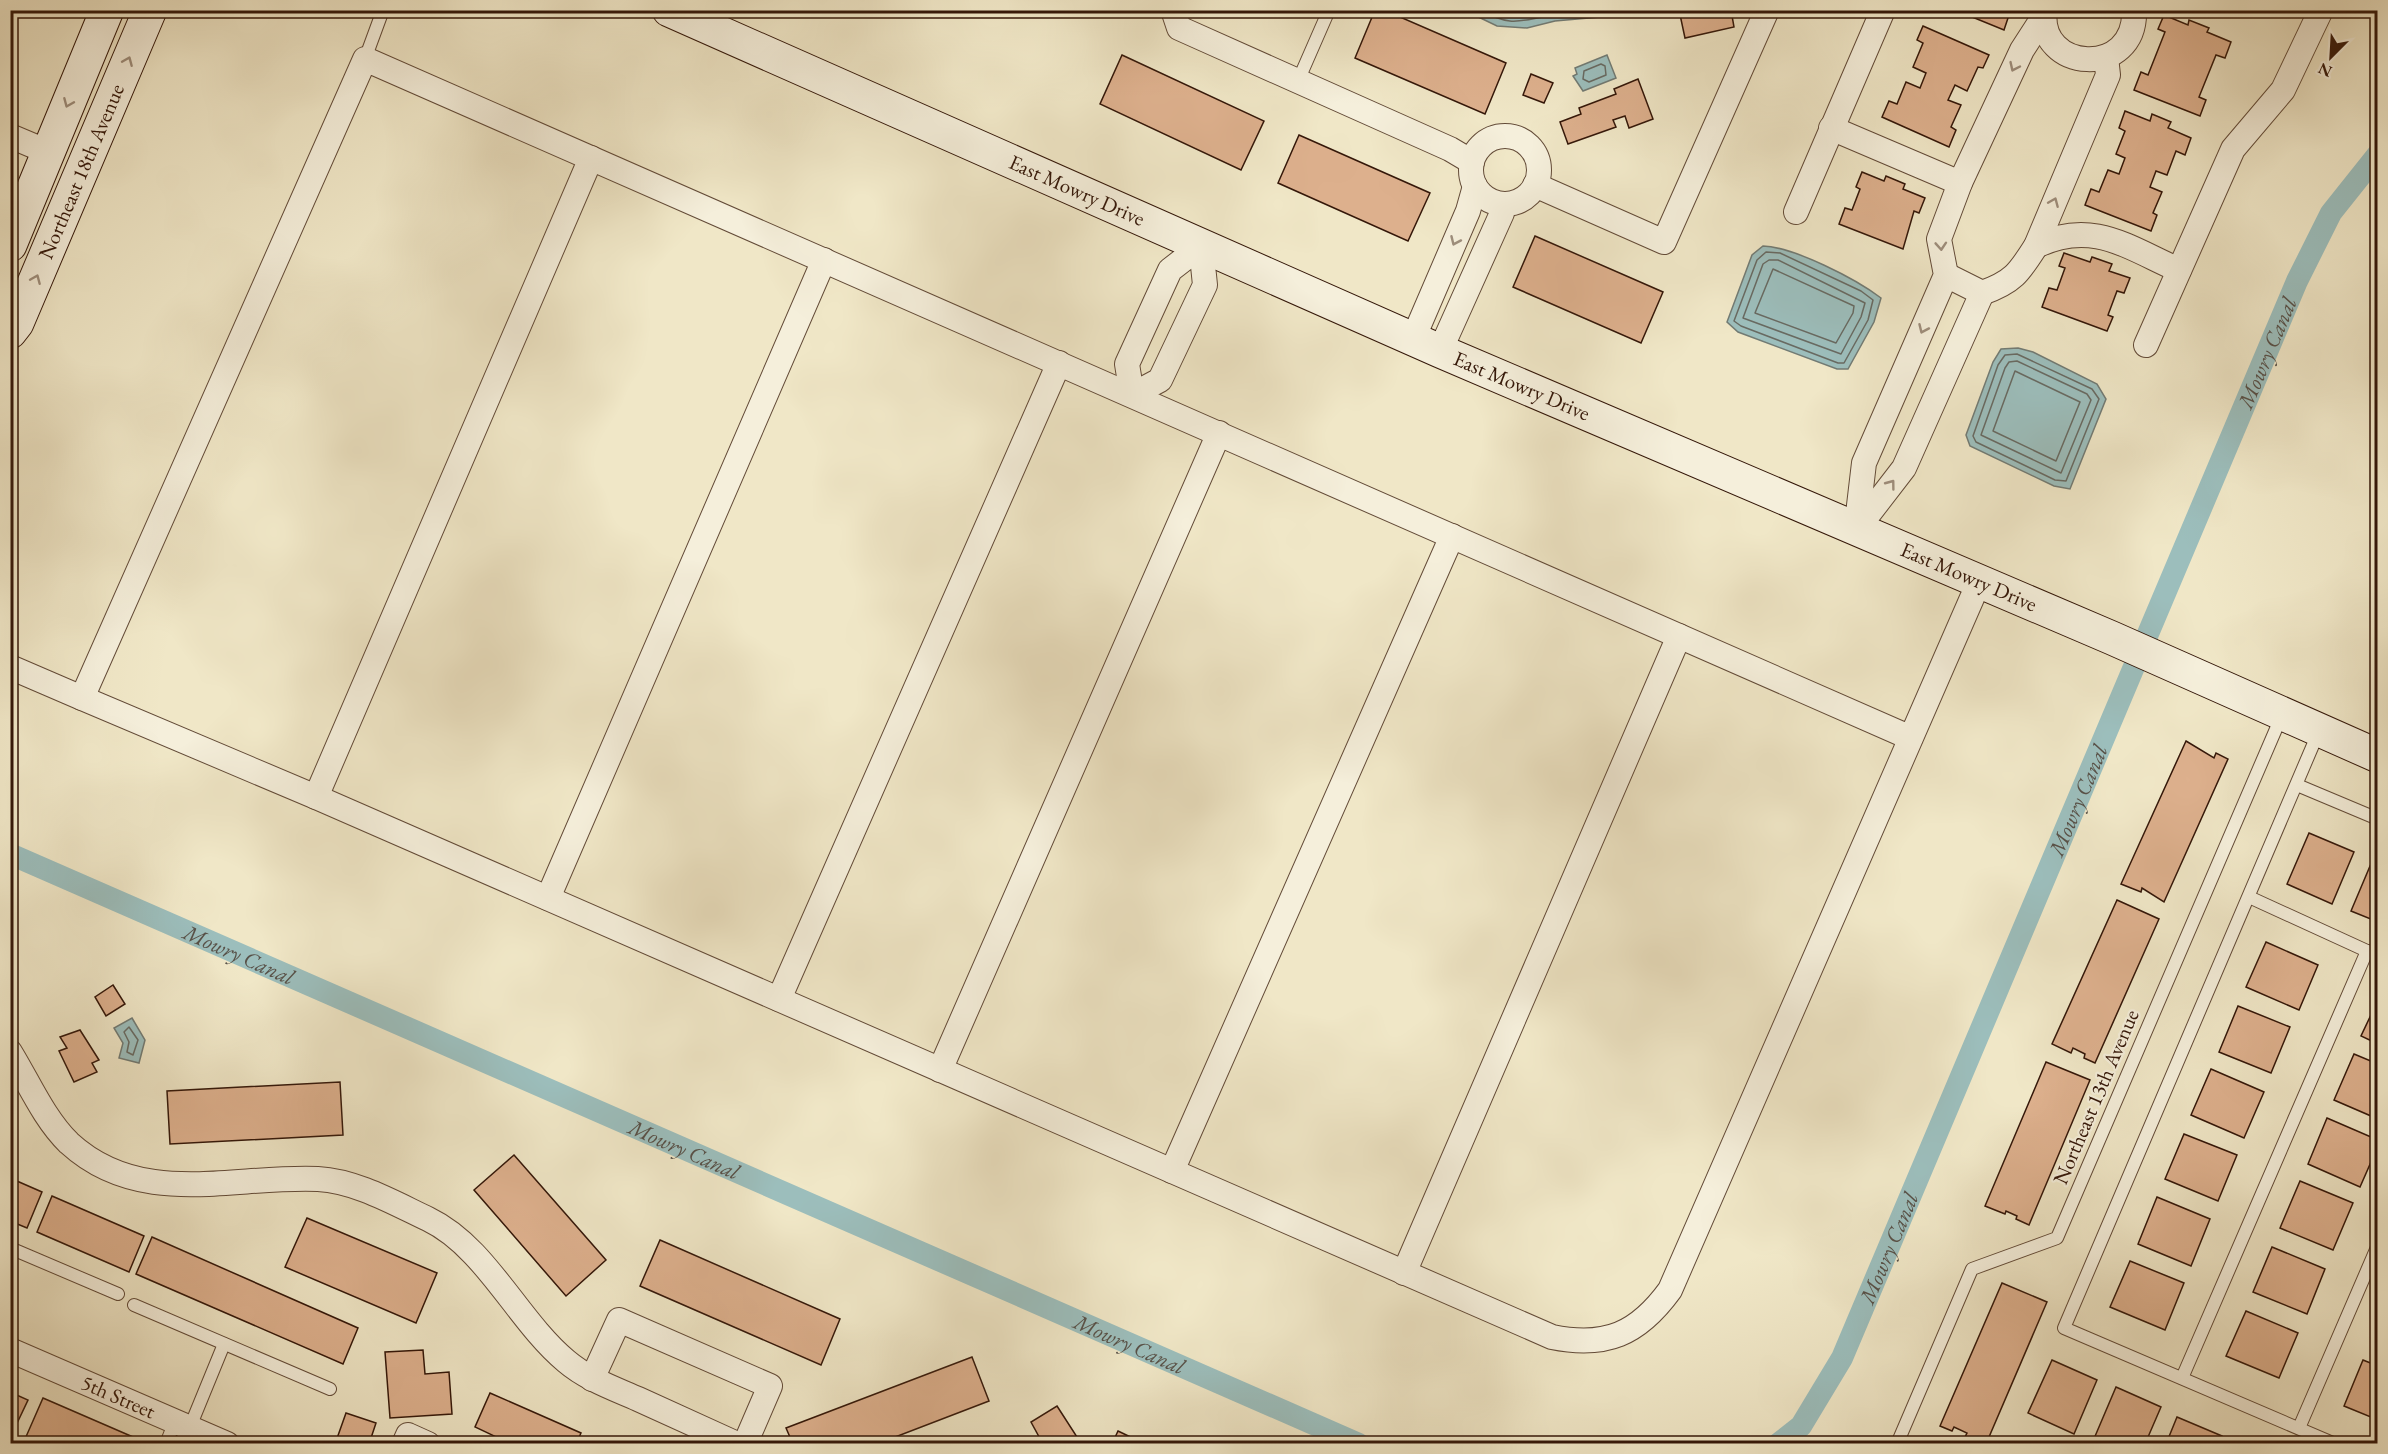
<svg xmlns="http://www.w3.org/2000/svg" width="2388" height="1454" viewBox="0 0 2388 1454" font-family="'EB Garamond',serif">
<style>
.water{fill:#9cbebc;stroke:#727b74;stroke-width:1.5}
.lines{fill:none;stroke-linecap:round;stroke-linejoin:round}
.shore{stroke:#686a62;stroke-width:1.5}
.canal{stroke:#9cbebc;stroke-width:22}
.building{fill:#ddb08d;stroke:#341709;stroke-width:1.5}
.lane-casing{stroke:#634b38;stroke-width:14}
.street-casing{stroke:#634b38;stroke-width:26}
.secondary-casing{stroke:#341709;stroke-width:35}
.lane{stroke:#f5efdb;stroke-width:12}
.street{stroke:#f5efdb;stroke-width:24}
.secondary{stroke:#f5efdb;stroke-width:33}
.oneway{stroke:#9e8e7c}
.labels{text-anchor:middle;stroke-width:4.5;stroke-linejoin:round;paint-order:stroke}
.street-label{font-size:21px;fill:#341709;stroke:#f5efdb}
.water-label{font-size:22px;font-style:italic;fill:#585148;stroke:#f5efdb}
</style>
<rect width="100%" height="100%" fill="#f0e7c7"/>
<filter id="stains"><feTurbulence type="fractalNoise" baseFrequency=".00333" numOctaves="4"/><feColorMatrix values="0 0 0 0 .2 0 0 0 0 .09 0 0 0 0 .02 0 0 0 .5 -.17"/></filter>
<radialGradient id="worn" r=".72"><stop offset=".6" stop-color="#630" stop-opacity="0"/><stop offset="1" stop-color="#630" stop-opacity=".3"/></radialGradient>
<g class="water">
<path d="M1466,11h141l-7,6 -45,4 -28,7 -30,-2z"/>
<path d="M1607,55l9,23 -33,13 -10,-15 4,-2 -2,-6z"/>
<path d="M1763,246c31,1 93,33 118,52l-7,24 -26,47h-11l-99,-37 -11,-10 25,-67z"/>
<path d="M2018,348l15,4 64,32 9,15 -36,90 -16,-3 -84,-40 -4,-11 27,-73 8,-13z"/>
<path d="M132,1018l13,22 -6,23 -20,-5 4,-15 -9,-15z"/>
</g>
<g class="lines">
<g class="shore">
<path d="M1479,10c37,19 41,9 77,5 14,-2 28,-1 42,-5"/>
<path d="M1601,64l4,2 1,9 -17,7 -6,-3 1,-8z"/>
<path d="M1766,252l14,1 81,38 12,9 -5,20 -24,43h-6l-97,-37 -7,-5 23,-61z"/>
<path d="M1769,260h9l87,43 -4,14 -20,37 -98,-36 20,-54z"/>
<path d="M1773,269l81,37 -1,7 -17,30 -81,-30z"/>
<path d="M2017,354l75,35 7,10 -33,82 -11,-1 -79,-38 -3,-6 25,-71 7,-10z"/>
<path d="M2017,361l70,33 4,6 -30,73 -80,-38 24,-67 4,-6z"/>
<path d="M2015,371l65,31 -24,59 -63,-30z"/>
<path d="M129,1027l9,13 -5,15 -6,-3 2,-10 -5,-10z"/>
</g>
<g class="canal">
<path id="s1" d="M10,854l1349,590"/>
<path id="s2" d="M1778,1444l23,-18 41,-68 455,-1077 34,-68 47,-59"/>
</g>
</g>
<g class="building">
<path d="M1375,10h9l122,53 -21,51 -130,-56z"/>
<path d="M1679,10h52l3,17 -49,11z"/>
<path d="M1955,10h48l6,5 -5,15z"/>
<path d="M2164,15l24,10 1,-5 20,8 -2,4 24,10 -6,16 -9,-3 -17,42 7,3 -6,16 -66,-26 7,-18 7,3 17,-43 -7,-3z"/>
<path d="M1923,26l66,29 -6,13 -5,-1 -11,24 -12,-6 -7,15 13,5 -10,22 5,3 -7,17 -67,-30 7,-16 8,3 9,-22 14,6 6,-15 -13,-6 10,-24 -6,-3z"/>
<path d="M1122,55l142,66 -23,49 -141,-66z"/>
<path d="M1531,74l22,9 -9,20 -21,-8z"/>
<path d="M1638,79l15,40 -24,9 -4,-12 -12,4 3,7 -48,17 -8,-22 21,-8 -2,-6 37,-14 -2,-5z"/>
<path d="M2125,111l25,10 2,-7 19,8 -3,6 23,10 -6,17 -9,-4 -9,24 -11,-4 -6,16 12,5 -9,21 4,2 -6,16 -66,-26 6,-16 8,3 9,-22 11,4 6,-16 -9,-4 9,-23 -6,-3z"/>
<path d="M1299,135l131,58 -22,48 -130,-58z"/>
<path d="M1862,172l22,9 2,-5 19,8 -2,5 22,9 -6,15 -5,-2 -11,38 -64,-25 6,-16 7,2 8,-21 -4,-2z"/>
<path d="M1535,236l128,56 -22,51 -128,-56z"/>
<path d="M2064,253l26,9 2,-5 20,7 -3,7 21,7 -6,15 -7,-2 -9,24 5,2 -6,14 -65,-24 7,-19 8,2 8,-22 -6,-2z"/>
<path d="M2186,741l28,17 2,-5 12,6 -64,143 -22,-14 -1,4 -20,-8z"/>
<path d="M2309,833l45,19 -22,52 -45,-20z"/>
<path d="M2373,859l5,2v61l-27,-11z"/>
<path d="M2117,900l42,19 -64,144 -11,-5 1,-4 -12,-6 -2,5 -19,-9z"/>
<path d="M2266,942l52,23 -19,45 -53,-23z"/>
<path d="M113,985l12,19 -19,12 -11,-19z"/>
<path d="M2378,1000v44l-17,-8z"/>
<path d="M2238,1006l52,21 -19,46 -52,-21z"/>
<path d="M80,1030l19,30 -7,3 5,9 -23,10 -15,-31 8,-3 -7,-11z"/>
<path d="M2354,1054l24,10v55l-44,-19z"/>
<path d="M2046,1062l44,18 -61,145 -13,-6 1,-3 -11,-5 -1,3 -20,-8z"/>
<path d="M2211,1069l53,23 -20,46 -53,-23z"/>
<path d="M340,1082l3,53 -173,9 -3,-53z"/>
<path d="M2327,1118l51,22v6l-18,41 -52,-23z"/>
<path d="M2184,1134l53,21 -19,46 -53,-22z"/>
<path d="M514,1155l92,105 -40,36 -92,-106z"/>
<path d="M10,1178l32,14 -15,36 -17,-7z"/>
<path d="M2300,1181l53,22 -20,47 -53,-22z"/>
<path d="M52,1196l92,40 -15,36 -92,-40z"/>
<path d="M2157,1197l53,22 -19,47 -53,-22z"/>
<path d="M307,1218l130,55 -21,50 -131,-56z"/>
<path d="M152,1237l206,91 -15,36 -207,-90z"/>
<path d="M660,1240l180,79 -19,46 -181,-79z"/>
<path d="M2272,1247l53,22 -18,45 -54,-22z"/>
<path d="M2130,1261l54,22 -19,47 -55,-23z"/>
<path d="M2002,1283l45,19 -61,142h-7l-14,-7 2,-4 -13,-6 -2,4 -12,-5z"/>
<path d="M2246,1311l52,22 -19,45 -53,-22z"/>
<path d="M423,1350l2,24 24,-2 3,42 -62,4 -5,-66z"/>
<path d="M972,1357l17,44 -112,43h-84l-7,-16z"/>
<path d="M2052,1360l45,20 -23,54 -46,-21z"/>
<path d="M2363,1360l15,6v54l-34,-14z"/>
<path d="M2116,1387l45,20 -16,37 -52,-3z"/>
<path d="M10,1392l18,8 -18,38z"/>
<path d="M490,1393l91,40 -5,11h-65l-36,-17z"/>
<path d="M43,1398l97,42 -1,4h-103l-11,-5z"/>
<path d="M1057,1406l20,31 -11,7h-23l-12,-22z"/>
<path d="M346,1413l30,10 -7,21h-34z"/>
<path d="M2177,1417l45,19 -3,8h-53z"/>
<path d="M1118,1431l27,13h-33z"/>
</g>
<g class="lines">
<defs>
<g id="lane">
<path d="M365,59l18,-49"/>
<path d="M1298,81l31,-71"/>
<path d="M2319,731l-255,597 271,116"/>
<path d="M2297,785l81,34"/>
<path d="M2249,897l129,59"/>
<path d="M10,1248l108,46"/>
<path d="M134,1305l196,84"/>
<path d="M2182,1378l185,-427"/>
<path d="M190,1427l34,-83"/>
<path d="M2299,1428l79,-183"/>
<path d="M1995,1443v1"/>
<path d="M166,1444l9,-23"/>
<path d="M1897,1444l75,-175 85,-31 225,-523"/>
</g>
<g id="street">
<path d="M1173,10l6,18 271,121 22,13"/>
<path d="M2045,10c-9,62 92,69 89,0"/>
<path d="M1831,128l129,55"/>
<path d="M10,136l38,16"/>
<circle cx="1505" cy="170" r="34"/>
<path d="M1535,185l129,57 103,-232"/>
<path d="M1796,212l87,-202"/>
<path d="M1201,246l4,39 -45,95 -28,15 -5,-31 43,-94z"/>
<path d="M2036,246c56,-27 91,1 143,24"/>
<path d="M1946,275l36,18c31,-11 37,-20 54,-47l72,-171 -2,-18"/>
<path d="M1413,339l55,-128 7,-25"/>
<path d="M2146,345l87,-196 50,-59 38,-80"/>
<path d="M1440,351l62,-138 1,-9"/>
<path d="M1857,529l47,-61 78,-175"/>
<path d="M1856,531l8,-68 82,-188 -7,-36 21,-56 62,-133 22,-34"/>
<path d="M10,667l72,31"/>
<path d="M1911,738l-1546,-679 -283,639 234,99 1236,540c54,11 86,-3 118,-47l309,-708"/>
<path d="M316,797l275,-639"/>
<path d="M548,898l276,-638"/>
<path d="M779,999l280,-636"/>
<path d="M10,1052c18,29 34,67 59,91 72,66 164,32 249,36 38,2 76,24 110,40 58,28 89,101 138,142 21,18 47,27 72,38 33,15 66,30 99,45"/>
<path d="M940,1070l279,-637"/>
<path d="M1172,1171l280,-635"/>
<path d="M1404,1273l275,-637"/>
<path id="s3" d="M10,1350l217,94"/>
<path d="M592,1379l27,-59 151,66 -25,58"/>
<path d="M404,1444l4,-9 20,9"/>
</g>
<g id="secondary">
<path id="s4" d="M669,10l771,341 672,287 266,118"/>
<path d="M10,245l97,-235"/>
<path id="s5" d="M10,332l7,-9 133,-313"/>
</g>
</defs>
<use href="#lane" class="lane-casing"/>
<use href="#street" class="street-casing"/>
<use href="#secondary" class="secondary-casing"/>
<use href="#lane" class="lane"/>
<use href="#street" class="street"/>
<use href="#secondary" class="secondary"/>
</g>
<defs><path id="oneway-chevron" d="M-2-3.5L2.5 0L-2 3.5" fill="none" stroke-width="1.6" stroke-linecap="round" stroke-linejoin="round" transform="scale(1.5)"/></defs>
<g class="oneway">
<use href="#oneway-chevron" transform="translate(128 61) rotate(-67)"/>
<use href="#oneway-chevron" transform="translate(2014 67) rotate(115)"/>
<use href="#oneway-chevron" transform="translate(68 103) rotate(113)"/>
<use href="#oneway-chevron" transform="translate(2054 202) rotate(-67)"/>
<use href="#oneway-chevron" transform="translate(1455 241) rotate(114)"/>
<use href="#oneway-chevron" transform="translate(1941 246) rotate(86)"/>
<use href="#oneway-chevron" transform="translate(36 279) rotate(-67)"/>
<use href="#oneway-chevron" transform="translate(1923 329) rotate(114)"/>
<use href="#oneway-chevron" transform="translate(1891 484) rotate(-53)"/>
</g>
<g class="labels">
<g class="street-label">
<text dy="7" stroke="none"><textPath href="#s5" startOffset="176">Northeast 18th Avenue</textPath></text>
<text dy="7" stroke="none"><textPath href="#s4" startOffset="446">East Mowry Drive</textPath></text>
<text dy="7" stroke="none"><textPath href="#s4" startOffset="932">East Mowry Drive</textPath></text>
<text dy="7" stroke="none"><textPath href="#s4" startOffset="1418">East Mowry Drive</textPath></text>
<text transform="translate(2096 1097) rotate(-67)" y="7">Northeast 13th Avenue</text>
<text dy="7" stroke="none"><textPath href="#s3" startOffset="118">5th Street</textPath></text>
</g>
<g class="water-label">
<text dy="8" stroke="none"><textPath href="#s2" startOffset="1200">Mowry Canal</textPath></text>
<text dy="8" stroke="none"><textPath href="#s2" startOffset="714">Mowry Canal</textPath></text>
<text dy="8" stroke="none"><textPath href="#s1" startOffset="250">Mowry Canal</textPath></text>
<text dy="8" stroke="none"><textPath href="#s1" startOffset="736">Mowry Canal</textPath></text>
<text dy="8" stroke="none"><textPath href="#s2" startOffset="228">Mowry Canal</textPath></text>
<text dy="8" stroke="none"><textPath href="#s1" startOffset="1222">Mowry Canal</textPath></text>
</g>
</g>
<rect width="2388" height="1454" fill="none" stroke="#f0e7c7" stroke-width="36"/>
<rect x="12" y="12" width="2364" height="1430" fill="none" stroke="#341709" stroke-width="3"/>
<rect x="18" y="18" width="2352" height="1418" fill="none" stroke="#341709" stroke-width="1.5"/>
<g transform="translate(2331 57) rotate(204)" stroke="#f5efdb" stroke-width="4.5" paint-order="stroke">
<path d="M0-4.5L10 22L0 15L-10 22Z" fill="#341709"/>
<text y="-9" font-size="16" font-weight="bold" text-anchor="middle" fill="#341709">N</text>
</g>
<rect width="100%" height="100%" filter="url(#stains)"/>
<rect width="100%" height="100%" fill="url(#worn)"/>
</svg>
